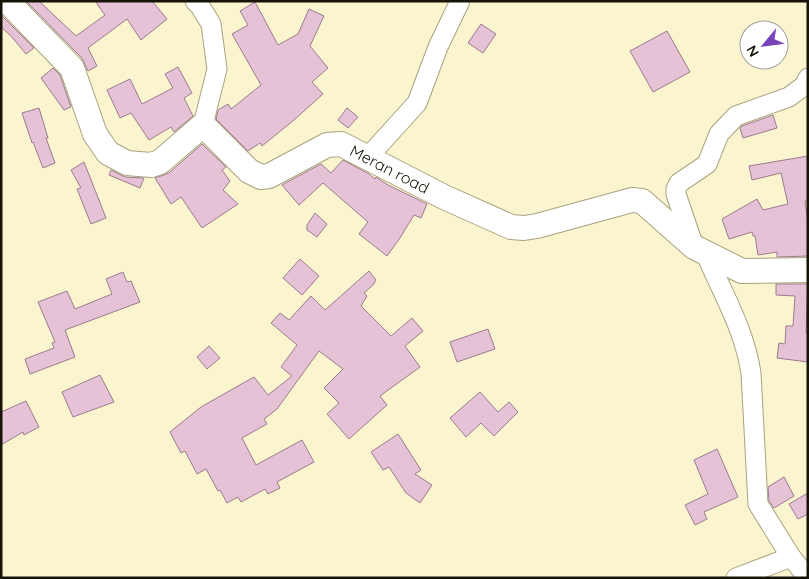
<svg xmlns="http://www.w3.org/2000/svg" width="809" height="579" viewBox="0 0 809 579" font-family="Quicksand,sans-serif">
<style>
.building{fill:#e6c2d7;stroke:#9c7b8e}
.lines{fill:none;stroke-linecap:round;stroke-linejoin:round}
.minor-casing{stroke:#a9a380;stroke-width:21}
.tertiary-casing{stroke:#a9a380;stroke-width:26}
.minor{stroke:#fff;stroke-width:19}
.tertiary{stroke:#fff;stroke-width:24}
.labels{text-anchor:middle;stroke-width:5;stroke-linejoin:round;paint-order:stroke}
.street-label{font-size:16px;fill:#171407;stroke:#fff}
</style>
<rect width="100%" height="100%" fill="#faf4cf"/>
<g class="building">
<path d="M26,1h13l37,35 29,-21 -10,-14h57l15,18 -26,21 -14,-21 -39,29 9,18 -9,5 -6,-13z"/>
<path d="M255,2l23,43 20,-11 11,-25 15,7 -14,30 18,22 -16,14 11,12 -29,26 -32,26 -2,-3 -12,8 -32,-32 2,-9 10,-6 3,5 30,-24 -29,-51 16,-9 -8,-14z"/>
<path d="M1,15l33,33 -8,6 -15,-18 -10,-9z"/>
<path d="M481,24l15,10 -13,19 -15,-10z"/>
<path d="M667,31l23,41 -37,20 -23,-41z"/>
<path d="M178,67l14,26 -8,5 9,18 -19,16 -3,-5 -22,13 -18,-27 -11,5 -13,-28 23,-11 12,25 31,-16 -8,-14z"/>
<path d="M53,68l7,7 11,32 -7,3 -23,-32z"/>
<path d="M39,108l9,30h-2l9,25 -12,5 -10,-26 -1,1 -10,-30z"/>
<path d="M347,108l11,9 -10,11 -10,-8z"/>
<path d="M773,115l4,13 -34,10 -3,-10 2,-2z"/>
<path d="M202,144l24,23 -4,3 8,11 -7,9 15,14 -36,24 -21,-31 -10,7 -16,-26 14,-5z"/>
<path d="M808,156v45h-3l3,21v34l-31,1v-5l-19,3 -3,-19h-2l-1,-4 -23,7 -7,-20 35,-20 6,11 25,-6 -7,-31 -29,7 -3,-14z"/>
<path d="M343,160l26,14 6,5 1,-2 12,8 39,19 -6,14 -7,-3 -14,23 -13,18 -28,-22 9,-12 -45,-39 -24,22 -17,-20 39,-21 10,9z"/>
<path d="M84,162l22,56 -15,6 -14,-35 4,-1 -10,-18z"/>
<path d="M111,170l14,7 19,1 -4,10 -31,-13z"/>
<path d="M315,213l12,11 -10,13 -10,-7v-5z"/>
<path d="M300,259l19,17 -17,19 -19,-17z"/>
<path d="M369,271l7,9 -3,5 -9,8 3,3 -6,10 30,30 21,-18 11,13 -18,15 15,21 -40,29 7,9 -38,34 -22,-25 12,-11 -15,-15 19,-19 -24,-18 -42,58 -13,10 3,5 -25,14 14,27 46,-25 12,22 -37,20 3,6 -12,6 -3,-5 -24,13 -3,-5 -11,6 -7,-13 -2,1 -12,-22 -9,5 -12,-23 -4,2 -11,-21 31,-25 53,-30 14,18 24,-19 -11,-9 16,-22 -26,-22 9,-10 9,7 22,-24 14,14z"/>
<path d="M123,272l4,10 4,-1 9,21 -75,28 10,27 -45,17 -5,-15 29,-11 -2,-5 3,-1 -17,-40 29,-11 8,18 37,-15 -6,-15z"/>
<path d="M776,284h32l-2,49 2,1v28l-31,-4 2,-15 6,1 1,-18h7l2,-30 -19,-1z"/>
<path d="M488,329l7,20 -38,13 -7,-20z"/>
<path d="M209,346l11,12 -13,11 -10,-12z"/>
<path d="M100,375l14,27 -41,15 -11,-25z"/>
<path d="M480,392l18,20 11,-10 9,10 -24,24 -13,-13 -15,14 -16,-19z"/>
<path d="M26,401l13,26 -15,8 -1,-3 -22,13v-33z"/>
<path d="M398,434l23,36 -6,4 17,11 -12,18 -14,-10 -17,-26 -6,3 -12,-18z"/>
<path d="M717,449l21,48 -34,15 3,7 -12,6 -10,-20 23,-11 -14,-34z"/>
<path d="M784,477l10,19 -20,12 -5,-7 -1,-14z"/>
<path d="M808,493v21l-10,5 -9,-15z"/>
</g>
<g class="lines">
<defs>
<g id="minor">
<path d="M195,1l5,5 11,18 6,45 -14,56"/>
<path d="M368,157l49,-54 21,-56 22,-46"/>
<path d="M694,247l-18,-53v-5l3,-6 28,-19 12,-30 17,-18 53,-19 16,-12 3,-7"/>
<path d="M706,254c17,41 38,74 45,119l7,131 33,53 17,21"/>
<path d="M736,578l55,-21"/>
</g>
<g id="tertiary">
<path id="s1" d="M7,1l65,67 23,66 13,19 19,10 24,2 9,-3 43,-37 46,46 12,6 8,-1 58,-31 14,-1 103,53 67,30 13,1 13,-2 95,-26 10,1 52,46 48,24 66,-1"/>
</g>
</defs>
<use href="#minor" class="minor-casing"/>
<use href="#tertiary" class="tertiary-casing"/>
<use href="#minor" class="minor"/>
<use href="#tertiary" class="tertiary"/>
</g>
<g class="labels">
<g class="street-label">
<text dy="6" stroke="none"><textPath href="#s1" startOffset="519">Meran road</textPath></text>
</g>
</g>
<rect width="809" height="579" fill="none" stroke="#171407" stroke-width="5"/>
<g transform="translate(764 45) rotate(241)"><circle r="24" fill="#ffffff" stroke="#a2a19c"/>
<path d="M0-4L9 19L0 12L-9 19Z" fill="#7843ba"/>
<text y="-8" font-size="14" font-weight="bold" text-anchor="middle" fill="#171407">N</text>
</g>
</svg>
